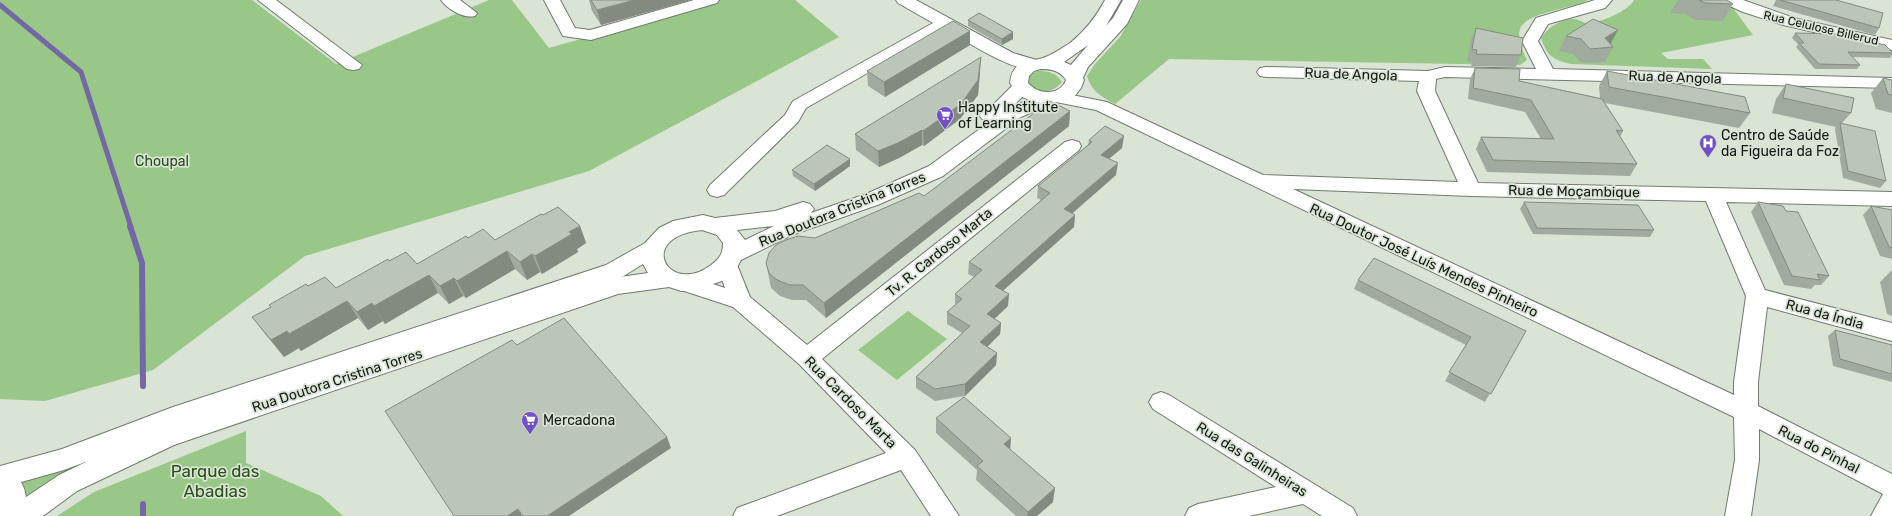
<svg xmlns="http://www.w3.org/2000/svg" width="1892" height="516" viewBox="0 0 1892 516" font-family="Rubik,sans-serif">
<style>
.green{fill:#98c788}
.lines{fill:none;stroke-linecap:round;stroke-linejoin:round}
.stream-far1{stroke:#7468a4;stroke-width:5}
.stream{stroke:#7468a4;stroke-width:6}
.minor-casing{stroke:#717a6e;stroke-width:2}
.tertiary-casing{stroke:#717a6e;stroke-width:2}
.secondary-casing{stroke:#717a6e;stroke-width:2}
.minor{fill:#fff;fill-rule:evenodd}
.tertiary{fill:#fff;fill-rule:evenodd}
.secondary{fill:#fff;fill-rule:evenodd}
.wall{fill:#a1aa9e}
.shaded-wall{fill:#838b81}
.building{fill:#bbc6b8;stroke:#838b81}
.labels{text-anchor:middle;stroke-width:3.5;stroke-linejoin:round;paint-order:stroke}
.far-street-label{font-size:12px;fill:#151914;stroke:#d9e4d5}
.street-label{font-size:14px;fill:#151914;stroke:#d9e4d5}
.poi-label{font-size:14px;fill:#151914;stroke:#d9e4d5;text-anchor:start}
.park-label{font-size:14px;fill:#284f18;stroke:#d9e4d5}
.near-park-label{font-size:17px;fill:#284f18;stroke:#d9e4d5}
</style>
<rect width="100%" height="100%" fill="#d9e4d5"/>
<g class="green">
<path d="M0,0h252l84,64 153,-64h23l37,48 171,-48h75l44,37 -250,134 -284,85 -152,114 -108,31 -45,-2z"/>
<path d="M1141,0h447c-16,9 -62,12 -68,29 -3,10 3,22 7,31l-7,5 -351,-6 -54,45c-14,-8 -23,-12 -28,-28l7,-11 26,-28z"/>
<path d="M1634,0h82l17,8 20,27 -92,18 7,6h35l9,10 -141,-5c-18,-4 -24,-8 -30,-26 6,-10 21,-20 33,-19 5,0 10,5 15,4 11,0 41,-13 45,-23z"/>
<path d="M1038,71c11,0 18,2 24,11 -11,13 -22,10 -35,2l-1,-5 4,-5z"/>
<path d="M908,311l39,28 -50,41 -39,-30z"/>
<path d="M246,431v32l75,33 22,20h-286l37,-24z"/>
<path d="M83,461v6l-65,43 -5,-32z"/>
</g>
<g class="lines">
<path class="stream-far1" d="M0,5l81,67 50,155"/>
<g class="stream">
<path d="M130,226l12,37 1,123"/>
<path d="M143,504v12"/>
</g>
<defs>
<g id="minor">
<path d="M258,0h18l86,65 -3,4 -6,1 -6,-1z"/>
<path d="M441,0h19l17,13 -2,3c-11,3 -28,-7 -34,-16z"/>
<path d="M544,0h16l15,28 15,2 104,-30h25l-2,3 -126,37 -28,-4z"/>
<path d="M896,0h20l97,53 27,8 3,4 -3,4c-24,6 -74,-28 -95,-40l-139,79 -8,14 -74,73 -7,2 -7,-2 -3,-5 3,-5 75,-70 8,-14 140,-78 -35,-20z"/>
<path d="M1595,0h17l-7,8 -57,16 -10,17 15,28 339,9v10l-447,-11 -9,2 -1,12 43,92 414,9v14l-166,-4 39,88 127,33v18l-125,-34 -9,75v24l134,68v42h-21l12,-22 -124,-65v31l-8,56h-26l10,-56 -1,-43 -638,-307 -45,-9 -3,-4 3,-4 6,-1 50,10 156,73 195,7 -41,-91 2,-10 -153,-4 -6,-1 -3,-4 3,-4 6,-1 162,4 17,-4 91,2 -14,-28 14,-23zM1293,189l178,7 235,5 40,95 -12,86v13z"/>
<path d="M1721,0h22l51,18 98,22v10l-109,-25 -40,-13 -20,-9z"/>
<path d="M1072,140l7,2 2,4 -2,4 -257,209 93,91 44,66h-28l-30,-46 -124,46h-44l4,-8 149,-55 -87,-89 -66,-57 -58,-19 -3,-6 3,-6 8,-2 42,14 -8,-23 4,-5 7,-3 7,3 15,37 57,48 258,-203z"/>
<path d="M1161,392l8,3 184,113 4,8h-35l-19,-12 -54,12h-64l4,-8 9,-4 78,-17 -123,-78 -4,-7 4,-7z"/>
</g>
<path id="tertiary" d="M0,466c22,8 32,29 22,50h-22z"/>
<path id="secondary" d="M1105,0h16l-15,26 7,-8 10,-18h16l-12,24 -39,43 -5,11 1,2 -3,8 -8,10 -20,5 -32,14 -78,59 -63,28 -88,31 -51,25 -6,11 -13,10 -24,8 -17,2 -12,-4 -51,7 -444,151 -97,46 -34,25h-36l4,-9 48,-32 29,-14 -24,9 -64,18v-22l62,-17 111,-42 433,-142 39,-22 14,-15 14,-7 30,-6 12,3 60,-7 28,-9 7,2 4,5 -3,4 55,-19 63,-28 63,-46 -10,-1 -3,-4 3,-4 14,-9 16,-16 -2,-3c2,-22 16,-20 33,-25 9,-3 19,-10 27,-15 15,-12 26,-26 35,-43zM1088,45l-17,20 -7,-3zM1040,69c10,0 20,1 26,11 -6,16 -28,15 -38,3l1,-7 5,-5zM1022,97l7,3 -16,6zM774,226l-29,14 -8,-10zM702,230l15,5 6,8c0,11 -3,15 -12,22 -42,32 -77,-28 -9,-35zM643,264l5,9 -28,4h2z"/>
</defs>
<use href="#minor" class="minor-casing"/>
<use href="#tertiary" class="tertiary-casing"/>
<use href="#secondary" class="secondary-casing"/>
<use href="#minor" class="minor"/>
<use href="#tertiary" class="tertiary"/>
<use href="#secondary" class="secondary"/>
</g>
<g class="wall">
<path d="M589,0h102l-90,25 -9,-14z"/>
<path d="M1678,0h49l6,4 -10,17 -28,-1 -10,-6 -15,-1z"/>
<path d="M1776,0h60l43,28 -4,7 -102,-29z"/>
<path d="M968,20l45,19 -11,6 -34,-19z"/>
<path d="M1476,28l45,27 -5,12 -45,-1 1,-4 -5,-1 4,-22z"/>
<path d="M970,31v14l-85,52 -17,-11 -1,-15z"/>
<path d="M1795,33l97,19v3l-2,3 -38,-1 8,8 -3,4h-42l-19,-22 2,-3 -6,-6z"/>
<path d="M1566,36l44,8 3,3 -8,15 -23,1 -9,-9 -14,-3z"/>
<path d="M1475,68l44,13 81,17 -1,-12 8,-15 143,42 -11,15 -134,-25 18,28 -3,6 17,27 -7,12 -143,-4 -11,-23 5,-12 60,2 -16,-27 -57,-13 2,-20z"/>
<path d="M980,72l-2,23 -18,24 -36,27 -2,-1 -23,13 -20,9 -23,-17 -1,-16z"/>
<path d="M1883,78l9,2v33l-16,-4 -5,-16z"/>
<path d="M1786,84l65,29 -9,10 44,58 -6,7 -37,-10 -8,-49 1,-2 -64,-14 4,-14z"/>
<path d="M1070,111l-1,15 -243,192 -20,-18h-14l-12,-4 -9,-8 -5,-25 49,-25 109,-42z"/>
<path d="M1089,140l33,8 -13,11 7,16 -44,39 3,1 -1,12 -71,63 5,16 -14,13 7,4 -1,11 -13,13 10,6 -1,12 -31,31 -30,5 -19,-13v-11l46,-44 -15,-9v-12l8,-7v-11l19,-17 -6,-3 1,-12 72,-62 -4,-2 1,-12 50,-41z"/>
<path d="M850,159v7l-35,25 -22,-15 -1,-6z"/>
<path d="M1524,202l130,28 -4,7 -117,-3 -13,-25z"/>
<path d="M1758,202l28,9 43,65 -8,9h-6l-4,4 -27,-4 -33,-73z"/>
<path d="M1871,206l21,4v49l-12,-3 -17,-41z"/>
<path d="M543,215l37,11 6,17 -9,6 1,3 -36,22 -2,-2 -13,8 -12,-11 -49,29 -3,-2 -14,8 -11,-11 -53,31 -2,-3 -15,9 -10,-12 -57,33 -2,-3 -15,9 -19,-23 -13,-17 56,-31 28,2 53,-27 28,3 51,-26 27,2z"/>
<path d="M1892,270v46l-5,-2 -7,-32z"/>
<path d="M1358,280l168,51 -41,71 -40,-21 21,-36 -112,-56z"/>
<path d="M1835,330l57,15v37l-59,-16 -5,-30z"/>
<path d="M936,418l74,31 43,53 -16,14h-21l-40,-36 1,-10 -41,-37z"/>
</g>
<g class="shaded-wall">
<path d="M635,0h56l-90,25 -4,-15z"/>
<path d="M1618,30l-8,15 -5,-7z"/>
<path d="M970,31v14l-85,52 -1,-15z"/>
<path d="M1013,32v7l-11,6v-6z"/>
<path d="M981,57l-1,15 -2,23 -18,24 -36,27 -1,-15z"/>
<path d="M1070,111l-1,15 -243,192 -2,-15z"/>
<path d="M922,130v15l-23,13 -20,9 -1,-16z"/>
<path d="M1124,136l-2,12 -22,18 1,-11z"/>
<path d="M850,159v7l-35,25 -1,-7z"/>
<path d="M1118,163l-2,12 -53,46 1,-12z"/>
<path d="M1075,215l-1,12 -79,71v-12z"/>
<path d="M580,226l6,17 -9,6 1,3 -36,22 -7,-18 34,-24z"/>
<path d="M507,251l8,18 -49,29 -9,-17z"/>
<path d="M532,254l8,18 -13,8 -7,-18z"/>
<path d="M429,275l9,18 -53,31 -11,-18z"/>
<path d="M454,278l9,18 -14,8 -9,-18z"/>
<path d="M1009,294l-1,12 -21,20v-12z"/>
<path d="M347,301l11,17 -57,33 -12,-17z"/>
<path d="M372,303l11,18 -15,9 -11,-18z"/>
<path d="M1001,323l-1,11 -20,20v-12z"/>
<path d="M287,331l12,17 -15,9 -13,-17z"/>
<path d="M997,353l-1,12 -31,31v-12z"/>
<path d="M667,437l4,11 -102,68h-22z"/>
<path d="M1011,438l-1,15 -6,-9z"/>
<path d="M1055,488l-2,14 -16,14h-10l1,-4z"/>
<path d="M518,509l4,7h-15z"/>
</g>
<g class="building">
<path d="M591,0h44l-38,10z"/>
<path d="M1699,0h28l6,4 -28,-1z"/>
<path d="M1780,0h56l47,13 -4,15z"/>
<path d="M979,13l34,19 -11,7 -34,-19z"/>
<path d="M1593,19l25,11 -13,8 8,9 -23,2 -9,-10 -15,-3z"/>
<path d="M953,21l17,10 -86,51 -17,-11z"/>
<path d="M1476,28l47,10 -2,17 -45,-1 1,-4 -5,-1z"/>
<path d="M1795,33l43,1 47,11 7,7v1l-44,-1 12,13 -41,-1 -20,-21h5z"/>
<path d="M981,57l-3,23 -17,24 -38,27 -1,-1 -24,13 -20,8 -23,-17z"/>
<path d="M1475,68l45,1 -1,12 83,18 21,32 -7,-1 21,34 -144,-4 -12,-23 73,2 -23,-39 -58,-12z"/>
<path d="M1607,71l138,26 5,16 -141,-26z"/>
<path d="M1883,78l9,2v15l-4,-1z"/>
<path d="M1786,84l68,14 -3,15 -68,-15z"/>
<path d="M1050,101l20,10 -246,192 -21,-18h-13l-13,-5 -8,-7 -3,-10 3,-10 7,-8 10,-5 12,-4 17,2 104,-45 5,3z"/>
<path d="M1840,123l35,8 11,50 -38,-10z"/>
<path d="M1105,126l19,10 -23,19 17,8 -54,46 11,6 -80,71 14,8 -22,20 14,9 -21,19 17,11 -32,31 -30,5 -19,-12 54,-51 -23,-14 15,-13 -7,-5 27,-24 -13,-8 81,-69 -12,-7 54,-44 -3,-2z"/>
<path d="M827,145l23,14 -36,25 -22,-14z"/>
<path d="M1524,202l114,3 16,25 -117,-2z"/>
<path d="M1758,202l25,4 3,5 12,1 31,64 -12,-2 3,6 -28,-4z"/>
<path d="M1871,206l21,4v38l-3,-1z"/>
<path d="M558,207l22,19 -11,6 3,2 -37,22 -3,-2 -12,8 -13,-11 -50,30 -3,-3 -14,8 -11,-11 -55,31 -2,-3 -15,9 -10,-11 -58,33 -2,-3 -16,9 -19,-23 19,-10 -2,-2 37,-21 2,2 17,-9 11,11 52,-29 1,2 17,-9 11,12 49,-28 2,2 15,-9 12,11 46,-26 2,1z"/>
<path d="M1374,258l152,73 -35,63 -42,-22 22,-35 -113,-57z"/>
<path d="M564,318l103,119 -120,79h-24l-5,-7 -11,7h-53l-69,-105 127,-71 5,5z"/>
<path d="M1835,330l57,15v29l-52,-15z"/>
<path d="M964,397l47,41 -7,6 51,44 -27,24 -51,-46 6,-5 -47,-43z"/>
</g>
<defs>
<symbol id="supermarket-pin" viewBox="-11 -11 22 30"><path d="M0 17L-7.5 6A9.5 9.5 0 1 1 7.5 6Z" fill="#7150c9" stroke="#d9e4d5"/><path d="M-6-5.5h2.5l.6 2H6L4.5 2H-2.5L-4.4-4H-6ZM-1.5 3.2a1.3 1.3 0 1 0 .1 0ZM3 3.2a1.3 1.3 0 1 0 .1 0Z" fill="#fff"/></symbol>
<symbol id="hospital-pin" viewBox="-11 -11 22 30"><path d="M0 17L-7.5 6A9.5 9.5 0 1 1 7.5 6Z" fill="#7150c9" stroke="#d9e4d5"/><path d="M-5-5h3v3.5h4V-5h3V5h-3V1.5h-4V5h-3Z" fill="#fff"/></symbol>
</defs>
<g fill-rule="evenodd">
<use href="#supermarket-pin" x="935" y="105" width="20" height="27"/>
<use href="#hospital-pin" x="1698" y="133" width="20" height="27"/>
<use href="#supermarket-pin" x="520" y="410" width="20" height="27"/>
</g>
<g class="labels">
<g class="far-street-label">
<text transform="translate(1821 28) rotate(13)" y="4">Rua Celulose Billerud</text>
</g>
<g class="street-label">
<text transform="translate(1351 74) rotate(2)" y="5">Rua de Angola</text>
<text transform="translate(1675 77) rotate(2)" y="5">Rua de Angola</text>
<text transform="translate(1574 191) rotate(1)" y="5">Rua de Moçambique</text>
<text transform="translate(842 209) rotate(-22)" y="5">Rua Doutora Cristina Torres</text>
<text transform="translate(939 252) rotate(-39)" y="5">Tv. R. Cardoso Marta</text>
<text transform="translate(1424 260) rotate(25)" y="5">Rua Doutor José Luís Mendes Pinheiro</text>
<text transform="translate(1825 314) rotate(15)" y="5">Rua da Índia</text>
<text transform="translate(337 380) rotate(-18)" y="5">Rua Doutora Cristina Torres</text>
<text transform="translate(851 402) rotate(45)" y="5">Rua Cardoso Marta</text>
<text transform="translate(1819 449) rotate(27)" y="5">Rua do Pinhal</text>
<text transform="translate(1252 459) rotate(32)" y="5">Rua das Galinheiras</text>
</g>
<g class="poi-label">
<text x="958" y="112">Happy Institute<tspan x="958" dy="16">of Learning</tspan></text>
<text x="1721" y="140">Centro de Saúde<tspan x="1721" dy="16">da Figueira da Foz</tspan></text>
<text x="543" y="425">Mercadona</text>
</g>
<g class="park-label">
<text x="162" y="166">Choupal</text>
</g>
<g class="near-park-label">
<text x="215" y="477">Parque das<tspan x="215" dy="20">Abadias</tspan></text>
</g>
</g>
</svg>
